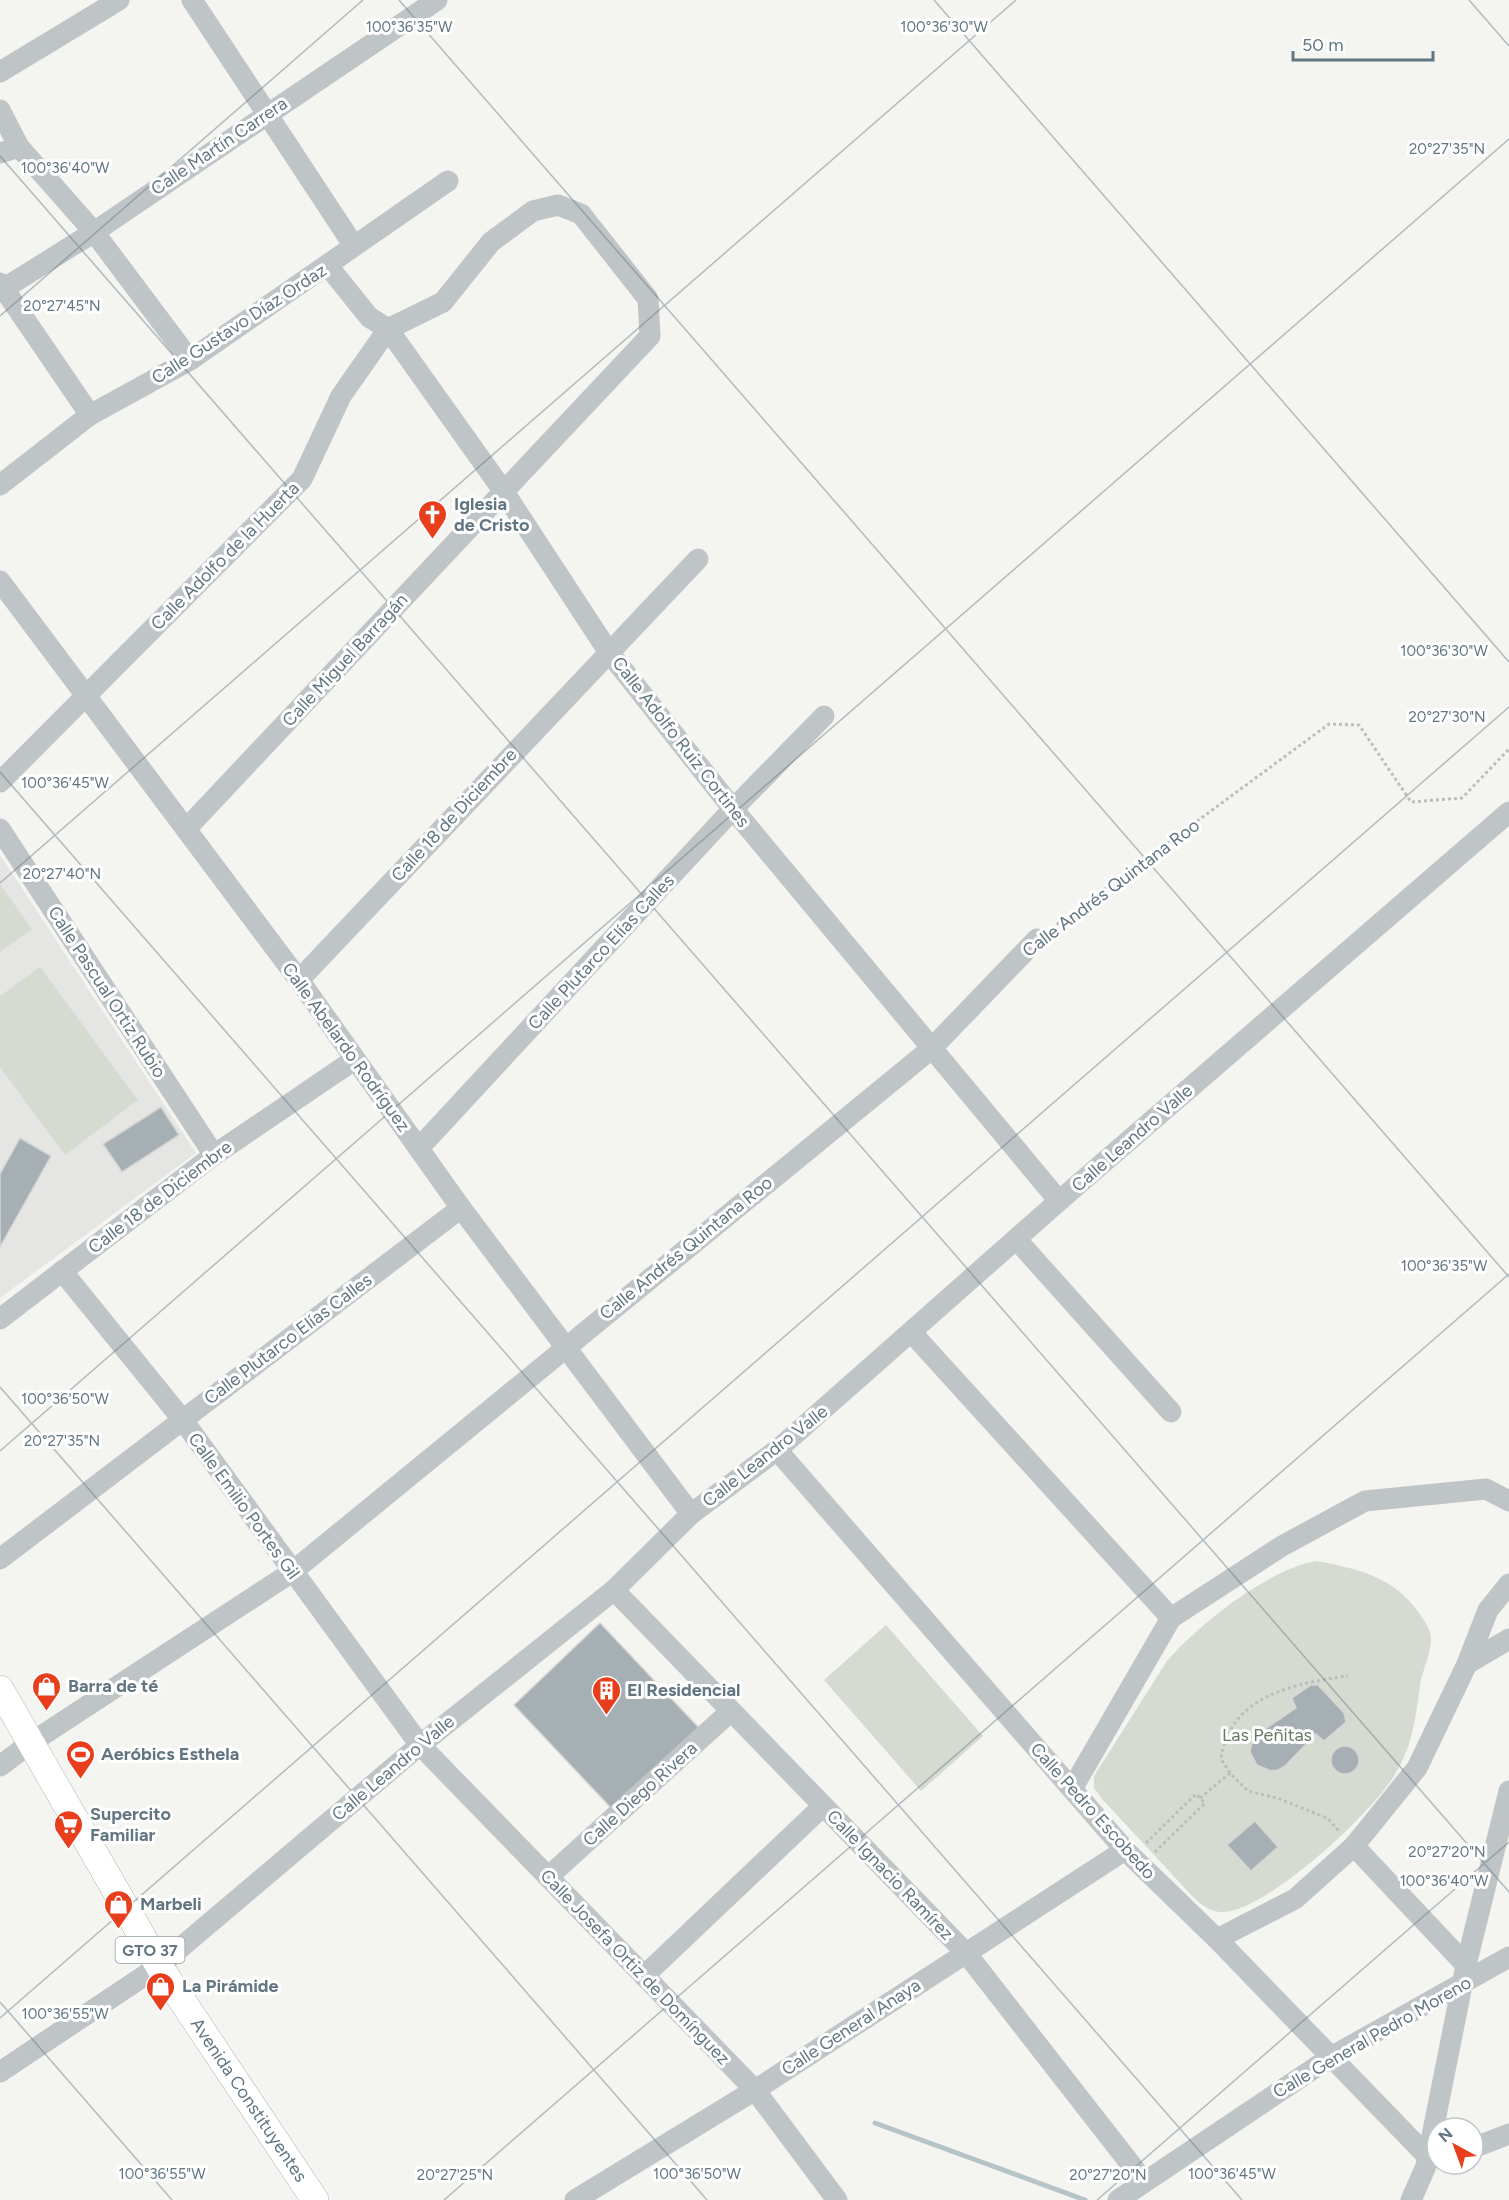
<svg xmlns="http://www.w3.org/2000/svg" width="1509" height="2200" viewBox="0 0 1509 2200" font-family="Figtree,sans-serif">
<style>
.built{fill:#e5e6e4}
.green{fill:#d6dbd1}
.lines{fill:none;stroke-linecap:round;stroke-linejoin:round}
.stream{stroke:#b6c4c7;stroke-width:5}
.building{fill:#a6afb4;stroke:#d5d5d3;stroke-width:1.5}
.major-casing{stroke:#b2b7ba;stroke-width:28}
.path{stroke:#bbbdbf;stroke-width:3;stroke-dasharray:3 3;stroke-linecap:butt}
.minor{stroke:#bfc4c6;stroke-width:21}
.major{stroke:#fff;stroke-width:27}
.ticks{fill:none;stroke:#627682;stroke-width:1.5;stroke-opacity:0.45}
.labels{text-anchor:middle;stroke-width:6;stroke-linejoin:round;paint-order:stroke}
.shield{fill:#fff;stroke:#919fa8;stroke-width:1.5}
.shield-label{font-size:16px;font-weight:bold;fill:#627682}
.street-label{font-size:18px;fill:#627682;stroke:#fff}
.poi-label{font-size:18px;font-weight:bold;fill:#627682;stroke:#fff;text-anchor:start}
.park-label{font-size:18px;fill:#687961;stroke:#fff}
.ticks-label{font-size:15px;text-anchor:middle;fill:#627682;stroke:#fff;stroke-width:6;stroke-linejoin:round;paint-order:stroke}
</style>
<rect width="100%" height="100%" fill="#f4f4f0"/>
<path class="built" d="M0,855l196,298 -196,145z"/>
<g class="green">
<path d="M0,884l32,45 -32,23z"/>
<path d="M40,967l98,133 -73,55 -65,-88v-71z"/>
<path d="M1317,1561c42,8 77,16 102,52 5,7 11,15 12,24 1,15 -9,33 -11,49 -5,35 -7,59 -26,90 -24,39 -127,135 -172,136 -12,0 -20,-7 -28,-14l-91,-98 -9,-12v-12l73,-115c31,-36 102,-93 150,-100z"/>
<path d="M886,1625l97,111 -62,55 -97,-111z"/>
</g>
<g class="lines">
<path class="stream" d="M875,2123l210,77"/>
</g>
<g class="building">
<path d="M161,1107l18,28 -57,37 -19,-28z"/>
<path d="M20,1138l31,18 -51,91v-73z"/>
<path d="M600,1623l99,105 -86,82 -99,-105z"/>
<path d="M1311,1685h7l26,28 2,9 -22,19 -8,-7 -31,32 -7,4 -7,1 -14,-6 -7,-13 3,-15 43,-29 -4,-10z"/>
<circle cx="1345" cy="1760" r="14"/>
<path d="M1255,1821l23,26 -27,24 -24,-26z"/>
</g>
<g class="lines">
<defs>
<path id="major" d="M0,1689l159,277 156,234"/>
</defs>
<use href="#major" class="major-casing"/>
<g class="path">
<path d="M1052,928l277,-204 30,1 52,77 51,-4 47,-49"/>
<path d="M1230,1773l-9,-14c8,-63 74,-76 127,-83"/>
<path d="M1200,1798l30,-25 18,18 29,7 50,20 13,14"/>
<path d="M1146,1843l50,-49 9,9 -50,49"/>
</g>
<g class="minor">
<path d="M192,0l162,246"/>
<path d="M0,72l119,-72"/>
<path d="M0,110l19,37 75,85 96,128"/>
<path d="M0,153l19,-6"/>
<path d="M328,266l41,51 19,12 116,163 104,159 125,158 326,392"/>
<path d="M0,283l90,132"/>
<path d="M0,291l94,-59 343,-232"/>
<path d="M0,485l90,-70 100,-55 258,-179"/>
<path d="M0,581l299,399 162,228 230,306"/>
<path d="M0,782l302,-303 39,-83 47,-67 55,-27 48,-60 42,-31 25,-6 23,9 67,85 2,37 -464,493"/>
<path d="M0,829l214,326"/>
<path d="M299,980l399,-421"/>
<path d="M419,1148l314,-339 91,-93"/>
<path d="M1016,1239l155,173"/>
<path d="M62,1271l120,148 238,326 335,345 82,110"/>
<path d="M0,1319l214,-164 140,-95"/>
<path d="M912,1333l259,285"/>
<path d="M777,1450l348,400 92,89 210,217"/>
<path d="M0,1559l461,-351"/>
<path d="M614,1590l352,363 177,227"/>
<path d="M1467,1664l21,-54 21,-26"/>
<path d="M0,1766l32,-24 260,-170 639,-523 106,-110"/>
<path d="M1072,1789l99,-171 111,-72 83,-45 121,-12 23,12"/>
<path d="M1354,1846l112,119"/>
<path d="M548,1877l183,-166"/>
<path d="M1217,1939l78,-40 59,-53 63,-78 50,-104 42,-25"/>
<path d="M644,1976l179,-170"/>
<path d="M0,2072l159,-106 261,-221 194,-155 77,-76 86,-64 282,-249 450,-389"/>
<path d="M1473,2148l36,-14"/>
<path d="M575,2200l180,-110 370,-240"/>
<path d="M1118,2200l213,-143 178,-100"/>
<path d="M1411,2200l15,-34 40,-201 43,-174"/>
</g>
<use href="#major" class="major"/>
</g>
<path class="ticks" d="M399,0l1110,1277M934,0l575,662M1469,0l40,46M0,156l1509,1736M0,316l363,-316M0,772l1242,1428M0,883l1016,-883M0,1387l707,813M0,1451l1509,-1312M0,2002l172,198M0,2018l1509,-1311M444,2200l1065,-926M1097,2200l412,-358"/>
<defs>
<symbol id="church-pin" viewBox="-11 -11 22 30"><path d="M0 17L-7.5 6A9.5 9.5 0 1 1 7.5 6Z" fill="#e83e1c" stroke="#fff"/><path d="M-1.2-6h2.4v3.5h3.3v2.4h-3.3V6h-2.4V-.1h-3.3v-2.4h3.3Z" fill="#fff"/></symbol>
<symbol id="shop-pin" viewBox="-11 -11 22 30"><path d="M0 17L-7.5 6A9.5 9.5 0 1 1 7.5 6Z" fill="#e83e1c" stroke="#fff"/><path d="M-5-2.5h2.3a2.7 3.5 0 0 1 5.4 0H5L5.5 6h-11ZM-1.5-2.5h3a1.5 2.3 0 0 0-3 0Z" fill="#fff"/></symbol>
<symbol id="building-pin" viewBox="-11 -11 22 30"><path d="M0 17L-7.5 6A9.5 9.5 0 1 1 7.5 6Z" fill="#e83e1c" stroke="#fff"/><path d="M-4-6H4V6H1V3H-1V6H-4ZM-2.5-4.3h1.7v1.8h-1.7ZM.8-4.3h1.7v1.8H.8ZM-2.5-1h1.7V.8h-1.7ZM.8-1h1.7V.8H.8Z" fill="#fff"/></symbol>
<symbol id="stadium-pin" viewBox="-11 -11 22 30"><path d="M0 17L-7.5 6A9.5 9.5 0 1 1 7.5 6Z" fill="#e83e1c" stroke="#fff"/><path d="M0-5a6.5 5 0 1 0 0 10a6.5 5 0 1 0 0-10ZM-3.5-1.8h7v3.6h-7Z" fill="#fff"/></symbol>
<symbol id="supermarket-pin" viewBox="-11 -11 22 30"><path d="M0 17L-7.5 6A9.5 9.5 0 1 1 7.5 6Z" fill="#e83e1c" stroke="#fff"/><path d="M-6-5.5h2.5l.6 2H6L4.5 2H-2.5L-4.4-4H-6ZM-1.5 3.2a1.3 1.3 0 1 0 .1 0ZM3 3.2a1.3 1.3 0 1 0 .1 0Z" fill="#fff"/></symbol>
</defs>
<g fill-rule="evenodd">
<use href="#church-pin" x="416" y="498" width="33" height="45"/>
<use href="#shop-pin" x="30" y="1670" width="33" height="45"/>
<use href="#building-pin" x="590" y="1674" width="33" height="45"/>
<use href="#stadium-pin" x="64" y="1738" width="33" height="45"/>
<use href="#supermarket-pin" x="52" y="1808" width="33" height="45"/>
<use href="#shop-pin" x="102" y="1888" width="33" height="45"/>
<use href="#shop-pin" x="144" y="1970" width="33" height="45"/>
</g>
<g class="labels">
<rect class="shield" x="115.5" y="1937" width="69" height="26" rx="4.5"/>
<g class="shield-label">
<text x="150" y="1956">GTO 37</text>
</g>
<g class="street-label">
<text transform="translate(219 146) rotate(-34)" y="6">Calle Martín Carrera</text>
<text transform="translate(239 324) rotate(-33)" y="6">Calle Gustavo Díaz Ordaz</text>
<text transform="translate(225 556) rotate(-45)" y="6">Calle Adolfo de la Huerta</text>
<text transform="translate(345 660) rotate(-47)" y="6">Calle Miguel Barragán</text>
<text transform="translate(681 742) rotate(52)" y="6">Calle Adolfo Ruiz Cortines</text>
<text transform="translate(454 815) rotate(-47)" y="6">Calle 18 de Diciembre</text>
<text transform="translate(1111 888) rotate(-37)" y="6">Calle Andrés Quintana Roo</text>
<text transform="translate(601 952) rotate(-47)" y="6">Calle Plutarco Elías Calles</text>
<text transform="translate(107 992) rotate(57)" y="6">Calle Pascual Ortiz Rubio</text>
<text transform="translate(346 1047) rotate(54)" y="6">Calle Abelardo Rodríguez</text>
<text transform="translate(1132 1138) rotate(-41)" y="6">Calle Leandro Valle</text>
<text transform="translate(160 1197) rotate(-37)" y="6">Calle 18 de Diciembre</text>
<text transform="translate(686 1248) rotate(-39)" y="6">Calle Andrés Quintana Roo</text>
<text transform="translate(288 1339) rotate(-37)" y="6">Calle Plutarco Elías Calles</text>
<text transform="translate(765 1456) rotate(-38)" y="6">Calle Leandro Valle</text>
<text transform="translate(244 1506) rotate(54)" y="6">Calle Emilio Portes Gil</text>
<text transform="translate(393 1768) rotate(-40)" y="6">Calle Leandro Valle</text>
<text transform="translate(640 1794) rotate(-42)" y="6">Calle Diego Rivera</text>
<text transform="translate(1093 1811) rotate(48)" y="6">Calle Pedro Escobedo</text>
<text transform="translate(890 1875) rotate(46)" y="6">Calle Ignacio Ramírez</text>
<text transform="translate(635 1967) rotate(46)" y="6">Calle Josefa Ortiz de Domínguez</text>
<text transform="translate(851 2027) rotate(-33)" y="6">Calle General Anaya</text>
<text transform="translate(1372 2037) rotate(-30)" y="6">Calle General Pedro Moreno</text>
<text transform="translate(249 2100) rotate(56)" y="6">Avenida Constituyentes</text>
</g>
<g class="poi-label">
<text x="454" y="510">Iglesia<tspan x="454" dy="21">de Cristo</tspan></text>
<text x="68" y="1692">Barra de té</text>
<text x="627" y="1696">El Residencial</text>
<text x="101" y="1760">Aeróbics Esthela</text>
<text x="90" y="1820">Supercito<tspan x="90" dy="21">Familiar</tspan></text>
<text x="140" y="1910">Marbeli</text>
<text x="182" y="1992">La Pirámide</text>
</g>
<g class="park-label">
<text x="1267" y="1741">Las Peñitas</text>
</g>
</g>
<g class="ticks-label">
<text x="409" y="32">100°36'35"W</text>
<text x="944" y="32">100°36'30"W</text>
<text x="1447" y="154">20°27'35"N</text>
<text x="65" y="173">100°36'40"W</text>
<text x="62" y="311">20°27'45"N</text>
<text x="1444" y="656">100°36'30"W</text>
<text x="1447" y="722">20°27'30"N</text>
<text x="65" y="788">100°36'45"W</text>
<text x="62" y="879">20°27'40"N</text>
<text x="1444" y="1271">100°36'35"W</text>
<text x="65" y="1404">100°36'50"W</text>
<text x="62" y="1446">20°27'35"N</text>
<text x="1447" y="1857">20°27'20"N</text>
<text x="1444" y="1886">100°36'40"W</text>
<text x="65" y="2019">100°36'55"W</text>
<text x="162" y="2179">100°36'55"W</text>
<text x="697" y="2179">100°36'50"W</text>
<text x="1232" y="2179">100°36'45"W</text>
<text x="455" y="2180">20°27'25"N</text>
<text x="1108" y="2180">20°27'20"N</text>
</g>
<g transform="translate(1455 2146) rotate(319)"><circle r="28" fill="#ffffff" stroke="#c0c8cd" stroke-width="1.5"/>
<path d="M0-4.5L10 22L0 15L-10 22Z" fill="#e83e1c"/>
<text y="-9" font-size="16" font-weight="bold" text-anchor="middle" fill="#627682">N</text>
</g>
<path d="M1293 51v9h140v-9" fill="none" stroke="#627682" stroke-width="3"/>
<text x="1302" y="51" font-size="18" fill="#627682" stroke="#ffffff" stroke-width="4.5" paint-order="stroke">50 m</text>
</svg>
